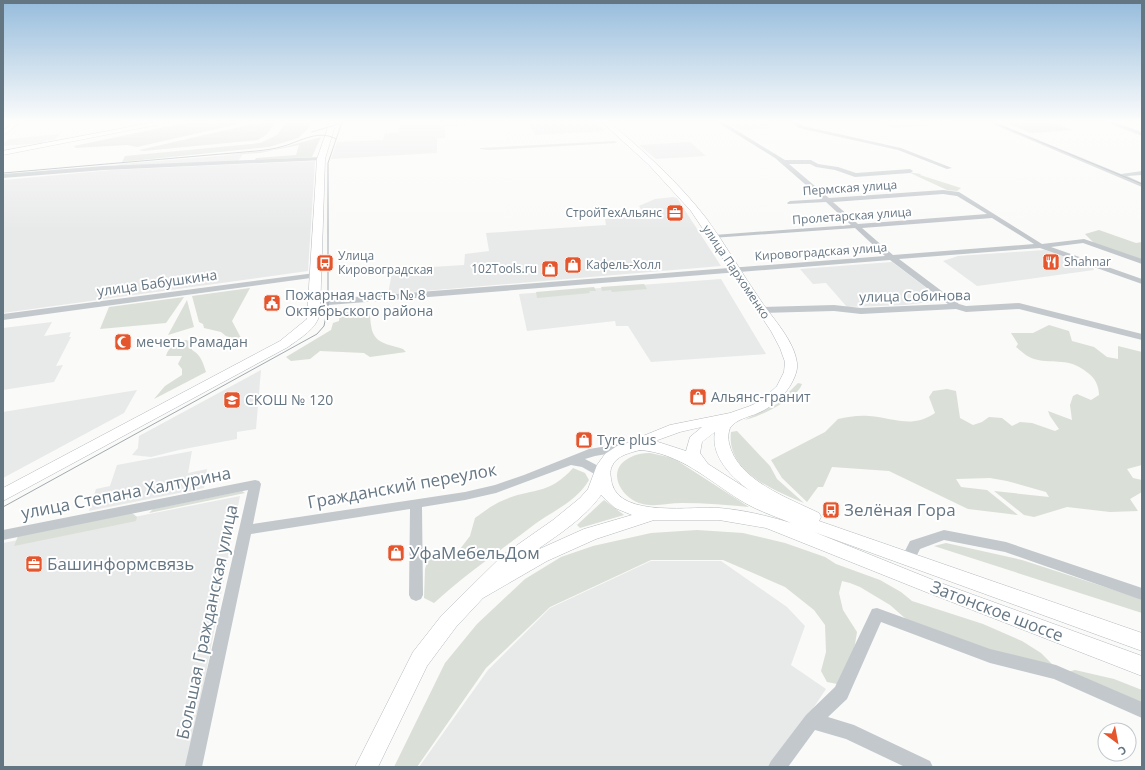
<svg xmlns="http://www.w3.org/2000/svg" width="1145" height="770" viewBox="0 0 1145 770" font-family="'Open Sans',sans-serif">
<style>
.built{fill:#e8e9e9}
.green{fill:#dadfd7}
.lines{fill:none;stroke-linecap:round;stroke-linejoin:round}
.major-casing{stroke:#b5babe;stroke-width:1}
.minor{fill:#c3c8cc;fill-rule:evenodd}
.major{fill:#fff;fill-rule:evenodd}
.tram{stroke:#a2aab0;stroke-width:1}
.labels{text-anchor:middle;stroke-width:4;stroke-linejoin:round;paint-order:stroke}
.far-street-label{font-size:12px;fill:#657683;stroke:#fff}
.far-poi-label{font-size:12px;fill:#657683;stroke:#fff;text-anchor:start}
.street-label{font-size:14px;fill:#657683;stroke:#fff}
.poi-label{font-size:14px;fill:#657683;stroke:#fff;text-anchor:start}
.near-street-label{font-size:17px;fill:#657683;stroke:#fff}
.near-poi-label{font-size:17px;fill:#657683;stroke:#fff;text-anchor:start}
</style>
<rect width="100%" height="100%" fill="#fafaf8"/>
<g class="built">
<path d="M400,122h65v3l-20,2v11h-8v15l-106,6 6,-17 46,-2 2,-7 14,-1z"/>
<path d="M529,122h67l9,9 -70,4z"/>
<path d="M727,122h35l9,6 -32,2z"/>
<path d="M882,122h66l5,2 -60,4z"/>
<path d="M60,134l-6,6 -8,1 -3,2 -40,3v-2l6,-5z"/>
<path d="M690,142l16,14 -50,3 -17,-14z"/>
<path d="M243,154l-5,7 -124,6 6,-3z"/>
<path d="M315,161l-7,110 -305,42v-133l109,-10z"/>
<path d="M673,197l4,1 44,68 -333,28 4,-22 38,-1 2,-4 32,-2 1,-11 24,-3 -3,-18 120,-8 -1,-6 40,-3 -6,-10 16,-7z"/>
<path d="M1045,250l48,17 1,3 -117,16 -34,-25 15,-5z"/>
<path d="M892,262l49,37 -3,2 -33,4 -58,2 -21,-24 -13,1 -13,-15z"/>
<path d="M721,279l45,75 -115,8 -23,-36h-12l-1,-5 -88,10 -8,-37z"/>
<path d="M52,322l-8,14 27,-4 -2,5h2l-15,29 7,-1 -9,17 -51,8v-62z"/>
<path d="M261,370l-5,59 -19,3v7l-58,11 -28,7 -19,-2 6,-7 1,-12z"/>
<path d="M137,390l-13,23 -121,65v-66z"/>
<path d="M192,451l-4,22 19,-4 -3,19 -115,23 7,-22 14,-3 7,-21z"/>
<path d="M240,496l-52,271h-185v-224z"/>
<path d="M651,561h70l66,46 18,19 -14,39 35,24 -22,33 -35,45h-350l69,-97 62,-62z"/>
</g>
<g class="green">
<path d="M188,122l55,1 -106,24 -10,-2 -51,3 -2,-2z"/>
<path d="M261,122h15l-10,13 -8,5 -115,11 -4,-1z"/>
<path d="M286,122h26l-5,8 -9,8 -29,9 -147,15 3,-6 135,-13 17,-8z"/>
<path d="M1004,122h48l20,8 -41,3z"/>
<path d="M321,137l-9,20 -57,3 1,-2 40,-3 3,-10 -39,8 -36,2 49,-5z"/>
<path d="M615,141l2,2 -129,7 -8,-1v-1z"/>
<path d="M908,172l13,2 -1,1 41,13 -4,3 -10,-1z"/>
<path d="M1099,230l37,13 6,-1v18l-48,-17 -9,-9z"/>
<path d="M644,284l3,5 -35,3 -1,-2 -9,1 -1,-4z"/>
<path d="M594,287l2,4h-7l1,2 -53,5 -1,-6z"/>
<path d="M250,288l-18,33 9,17 -1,2 -14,-4 -5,-4 -17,-4 -1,-4 -4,-2 -7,-26z"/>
<path d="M184,297l-18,26 -66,6 9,-22z"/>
<path d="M187,300l7,27 -26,8z"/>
<path d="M367,310c4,4 3,10 4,15 2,19 17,19 32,24l3,3 -36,5 -6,-4 -44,-2 -10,8 -19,2 -5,-4 45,-27 2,-7 6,-2 1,-8z"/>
<path d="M1049,325l20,6 3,10 22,6 13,10 11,2v-13l24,6v113l-15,4 6,9 9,2v12l-12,7 8,12 -28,1 -43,-5 -33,10 -10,-2 -30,-24 55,6 -3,-5 -39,-11 -17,-3 -34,1 5,8 26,3 31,25 -50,-6 -79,-38 -57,-4 -9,20h-5l-11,15 -25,-24 -11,-18 54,-28 13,-13c10,-2 20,-4 31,-3 25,2 43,13 66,-3l-6,-16 4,-6 14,-2 9,2 4,27 13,7 9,-3 7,-5 13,1 10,8 8,-4 12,1 23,8 4,-2 -9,-13 -2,-5 24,9 -2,-15 3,-9 4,-2 14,6 8,-5c0,-9 -4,-17 -11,-22 -21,-17 -31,-8 -54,-14 -7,-2 -13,-8 -18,-12l2,-3 -7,-11h22z"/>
<path d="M186,340l6,2v8c9,5 11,13 14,22l-52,27 11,-13 17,-11v-6l-4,-5 4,-8h-16c3,-10 10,-13 20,-16z"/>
<path d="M798,383l4,1c-4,14 -44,34 -58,36l33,-16z"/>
<path d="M737,431l33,35 7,13 27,24c-30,-13 -78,-31 -73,-71z"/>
<path d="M650,453l23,5 76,49c-22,-2 -44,-4 -67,-4 -15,0 -28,5 -43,0 -19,-7 -33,-33 -10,-45 7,-4 14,-5 21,-5z"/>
<path d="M573,468l12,5 4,7c-13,22 -35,30 -54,44 -34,26 -69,50 -101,79l-10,-5 1,-29 4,-13 10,-5 18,2 13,-17 5,-18c9,-6 18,-14 29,-18 30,-13 44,-4 69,-32z"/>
<path d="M242,491l3,2 -96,20 4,-4z"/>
<path d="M604,500l20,15 -44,13 -3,-3z"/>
<path d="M132,513l5,4 -1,4 -122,25 4,-10z"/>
<path d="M697,530l46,3 42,10 40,14 11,7 44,16 21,12 11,9 71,23 39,17 19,12 15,15 -67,-15 -83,-34 -16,-14 -30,-18 -10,-4 -8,-2 -3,12 4,17 14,22 -4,24 -16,28 -10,-2 -6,-11 5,-19 -1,-27 -11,-15 -29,-23 -62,-27h-72l-101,47 -64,61 -69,99h-23l51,-104 32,-39 48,-45 36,-22 32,-11 58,-13z"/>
<path d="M946,543l76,17 120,39v14l-208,-67z"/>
<path d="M1075,670l39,9 28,11v16l-75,-34z"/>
</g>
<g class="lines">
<defs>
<g id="major">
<path d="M13,122h7l-17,14v-5z"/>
<path d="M156,122h15l-168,33v-4z"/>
<path d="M330,122h6l-11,37 -5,154c-3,16 -20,25 -32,34l-285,154v-13l277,-147 27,-22 10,-160z"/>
<path d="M602,122h7c35,29 69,60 97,96 20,27 36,56 55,83 12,18 33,39 36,62 1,8 -3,16 -7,23 -8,12 -18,21 -32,27 -9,4 -22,6 -28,15 -2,5 -2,11 -1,15 8,37 59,55 90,70l2,4 -2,4 323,112v18l-328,-119 124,50 204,74v20l-216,-84 -160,-64 -47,-8h-65l-58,19 -49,22 -64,37 -27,29 -29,39 -49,101h-23l58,-115 29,-37 61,-60 50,-35 27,-22 8,-9 9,-24 8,-11 12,-8 14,-4 2,-2 37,-15 60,-12 20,-7 11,-5 16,-15 7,-14 1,-10 -5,-14 -9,-17 -80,-120 -42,-46zM702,427l-12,10 -4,14 -31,-10 25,-9zM715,432c-5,25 18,47 37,60l-44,-28 -8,-11 2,-11zM640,450c40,3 68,30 100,50 16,10 34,16 51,23 -23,-7 -47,-13 -72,-15 -25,-2 -98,10 -107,-24 -1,-6 -3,-12 0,-18 5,-11 18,-13 28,-16zM601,495l14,13 17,7 -48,14 -49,22c23,-16 50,-33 66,-56z"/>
</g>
</defs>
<use href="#major" class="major-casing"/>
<g class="minor">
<path d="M717,122h6l62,38h26l7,4 20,3 18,6 54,-4 3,2 -3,2 -55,4 -20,-7 -19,-3 -6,-3h-21l40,34 114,-8 16,2 83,52 42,-5 58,20v5l-59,-21 -32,4 91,32v5l-102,-36 -141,11 60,45 7,2 53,-3 123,31v6l-123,-31 -53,3 -10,-3 -95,5 -27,-3 -72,2 -4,-3 4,-3 72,-2 27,3 87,-4 -58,-44 -574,46 -4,-3 4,-3 569,-44 -30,-28 -143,10v-2l2,-1 137,-10 -25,-23 -38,2 -1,-1 3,-2 32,-2 -47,-41zM943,194l14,2 30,18 -129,10 -25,-22zM992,218l42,26 -141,11 -31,-27z"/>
<path d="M792,122h6l5,4 98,22 51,20 -5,1 -49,-19 -99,-22z"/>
<path d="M988,122h7l126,52 21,-3v4l-15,1 15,7v4z"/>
<path d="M1106,122h8l28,10v4z"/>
<path d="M321,157l2,1v2l-219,10 -101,8v-4l101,-8z"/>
<path d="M315,273h3v4l-315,43v-6z"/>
<path d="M626,443l4,1 2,3 -2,3 -35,6 -10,3 21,11 2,3 -2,3h-8l-16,-9 -11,-2 -75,28 -31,7 -43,7 1,88 -2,4 -5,2 -5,-2 -2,-4 1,-86 -159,25 -49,233 -17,-1 63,-276 -245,50v-10l252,-50 4,1 2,3 -8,40 212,-32 30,-7 29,-10 65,-26z"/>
<path d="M944,530l62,12 136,46v12l-137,-48 -61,-12 -24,9 -7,14 -5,1 -5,-1 -2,-4 9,-18z"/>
<path d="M877,608l113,41 66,16 86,37v16l-88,-39 -64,-16 -109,-41 -34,77 -19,18 26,8 76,36 3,6h-28l-59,-28 -31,-9 -27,37h-20l3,-6 35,-46 29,-28 37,-78z"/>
</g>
<use href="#major" class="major"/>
<g class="tram">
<path d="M992,122l150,62"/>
<path d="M312,132l30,-9"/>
<path d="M3,173l253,-22c9,-1 19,-2 28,-5 17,-5 35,-17 52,-7"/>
<path d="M3,507l314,-173 7,-8 4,-20v-143l14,-41"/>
</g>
</g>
<linearGradient id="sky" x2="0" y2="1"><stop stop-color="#96bcdc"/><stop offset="0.53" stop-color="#fdfdfc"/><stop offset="1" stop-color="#fdfdfc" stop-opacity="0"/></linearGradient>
<rect width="1145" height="230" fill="url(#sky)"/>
<defs>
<symbol id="office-square" viewBox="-11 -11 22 22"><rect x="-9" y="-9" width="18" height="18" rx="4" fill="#e4572e" stroke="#fff"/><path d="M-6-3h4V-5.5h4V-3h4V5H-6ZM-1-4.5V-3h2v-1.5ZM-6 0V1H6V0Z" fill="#fff"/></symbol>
<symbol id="restaurant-square" viewBox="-11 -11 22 22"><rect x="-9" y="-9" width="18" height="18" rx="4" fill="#e4572e" stroke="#fff"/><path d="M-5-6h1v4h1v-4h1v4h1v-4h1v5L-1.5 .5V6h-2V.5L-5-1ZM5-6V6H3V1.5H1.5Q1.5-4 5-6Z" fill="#fff"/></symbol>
<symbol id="bus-square" viewBox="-11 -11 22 22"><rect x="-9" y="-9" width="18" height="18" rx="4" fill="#e4572e" stroke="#fff"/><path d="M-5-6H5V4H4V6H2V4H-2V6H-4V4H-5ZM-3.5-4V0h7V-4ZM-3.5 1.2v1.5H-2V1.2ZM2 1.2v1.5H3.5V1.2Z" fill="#fff"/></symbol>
<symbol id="shop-square" viewBox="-11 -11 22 22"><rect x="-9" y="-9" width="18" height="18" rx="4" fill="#e4572e" stroke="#fff"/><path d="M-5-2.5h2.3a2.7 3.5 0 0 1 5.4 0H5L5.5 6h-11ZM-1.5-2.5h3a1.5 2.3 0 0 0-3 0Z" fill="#fff"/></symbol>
<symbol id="civic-square" viewBox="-11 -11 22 22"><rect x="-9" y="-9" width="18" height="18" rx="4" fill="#e4572e" stroke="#fff"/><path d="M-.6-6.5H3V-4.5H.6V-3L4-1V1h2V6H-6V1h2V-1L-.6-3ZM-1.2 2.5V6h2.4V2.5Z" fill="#fff"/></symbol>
<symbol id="mosque-square" viewBox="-11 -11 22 22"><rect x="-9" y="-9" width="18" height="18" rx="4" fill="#e4572e" stroke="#fff"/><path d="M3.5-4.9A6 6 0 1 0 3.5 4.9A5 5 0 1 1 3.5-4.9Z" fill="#fff"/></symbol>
<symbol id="school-square" viewBox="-11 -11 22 22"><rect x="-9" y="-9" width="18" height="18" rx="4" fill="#e4572e" stroke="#fff"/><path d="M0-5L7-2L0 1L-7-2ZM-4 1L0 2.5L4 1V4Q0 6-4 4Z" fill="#fff"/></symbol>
</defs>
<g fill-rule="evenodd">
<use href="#office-square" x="665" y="203" width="20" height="20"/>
<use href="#restaurant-square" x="1041" y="252" width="20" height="20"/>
<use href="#bus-square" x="315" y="253" width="20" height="20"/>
<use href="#shop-square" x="563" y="255" width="20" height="20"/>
<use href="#shop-square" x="540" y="259" width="20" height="20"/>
<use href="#civic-square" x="262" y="293" width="20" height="20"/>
<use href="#mosque-square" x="113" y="332" width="20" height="20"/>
<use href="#shop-square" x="688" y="387" width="20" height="20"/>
<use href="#school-square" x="222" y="390" width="20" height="20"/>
<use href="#shop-square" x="574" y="430" width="20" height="20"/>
<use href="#bus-square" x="821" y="500" width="20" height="20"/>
<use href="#shop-square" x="386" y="543" width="20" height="20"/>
<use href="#office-square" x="24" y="554" width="20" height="20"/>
</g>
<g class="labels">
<g class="far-street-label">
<text transform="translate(850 188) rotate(-4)" y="4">Пермская улица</text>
<text transform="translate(852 216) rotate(-4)" y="4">Пролетарская улица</text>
<text transform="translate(821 252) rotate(-4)" y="4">Кировоградская улица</text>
<text transform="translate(736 272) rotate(56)" y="4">улица Пархоменко</text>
</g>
<g class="far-poi-label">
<text x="662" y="217" text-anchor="end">СтройТехАльянс</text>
<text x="338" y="260">Улица<tspan x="338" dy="14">Кировоградская</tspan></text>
<text x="1064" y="266">Shahnar</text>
<text x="586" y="269">Кафель-Холл</text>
<text x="537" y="273" text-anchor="end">102Tools.ru</text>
</g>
<g class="street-label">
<text transform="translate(157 283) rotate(-8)" y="5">улица Бабушкина</text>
<text transform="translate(915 296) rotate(-1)" y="5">улица Собинова</text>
</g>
<g class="poi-label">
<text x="285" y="300">Пожарная часть № 8<tspan x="285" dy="16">Октябрьского района</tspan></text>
<text x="136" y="347">мечеть Рамадан</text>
<text x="711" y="402">Альянс-гранит</text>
<text x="245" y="405">СКОШ № 120</text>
<text x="597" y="445">Tyre plus</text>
</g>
<g class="near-street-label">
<text transform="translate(402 486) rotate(-10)" y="6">Гражданский переулок</text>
<text transform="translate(126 493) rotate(-11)" y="6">улица Степана Халтурина</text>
<text transform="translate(997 611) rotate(21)" y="6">Затонское шоссе</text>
<text transform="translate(207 622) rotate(-78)" y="6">Большая Гражданская улица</text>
</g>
<g class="near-poi-label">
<text x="844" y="516">Зелёная Гора</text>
<text x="409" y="559">УфаМебельДом</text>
<text x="47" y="570">Башинформсвязь</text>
</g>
</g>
<rect width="1145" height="770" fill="none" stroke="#657683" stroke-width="8"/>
<g transform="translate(1117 742) rotate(148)"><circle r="19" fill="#ffffff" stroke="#c1c8cd"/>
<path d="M0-3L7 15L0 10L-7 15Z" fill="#e4572e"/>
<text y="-6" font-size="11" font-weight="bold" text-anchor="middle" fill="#657683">С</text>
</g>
</svg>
